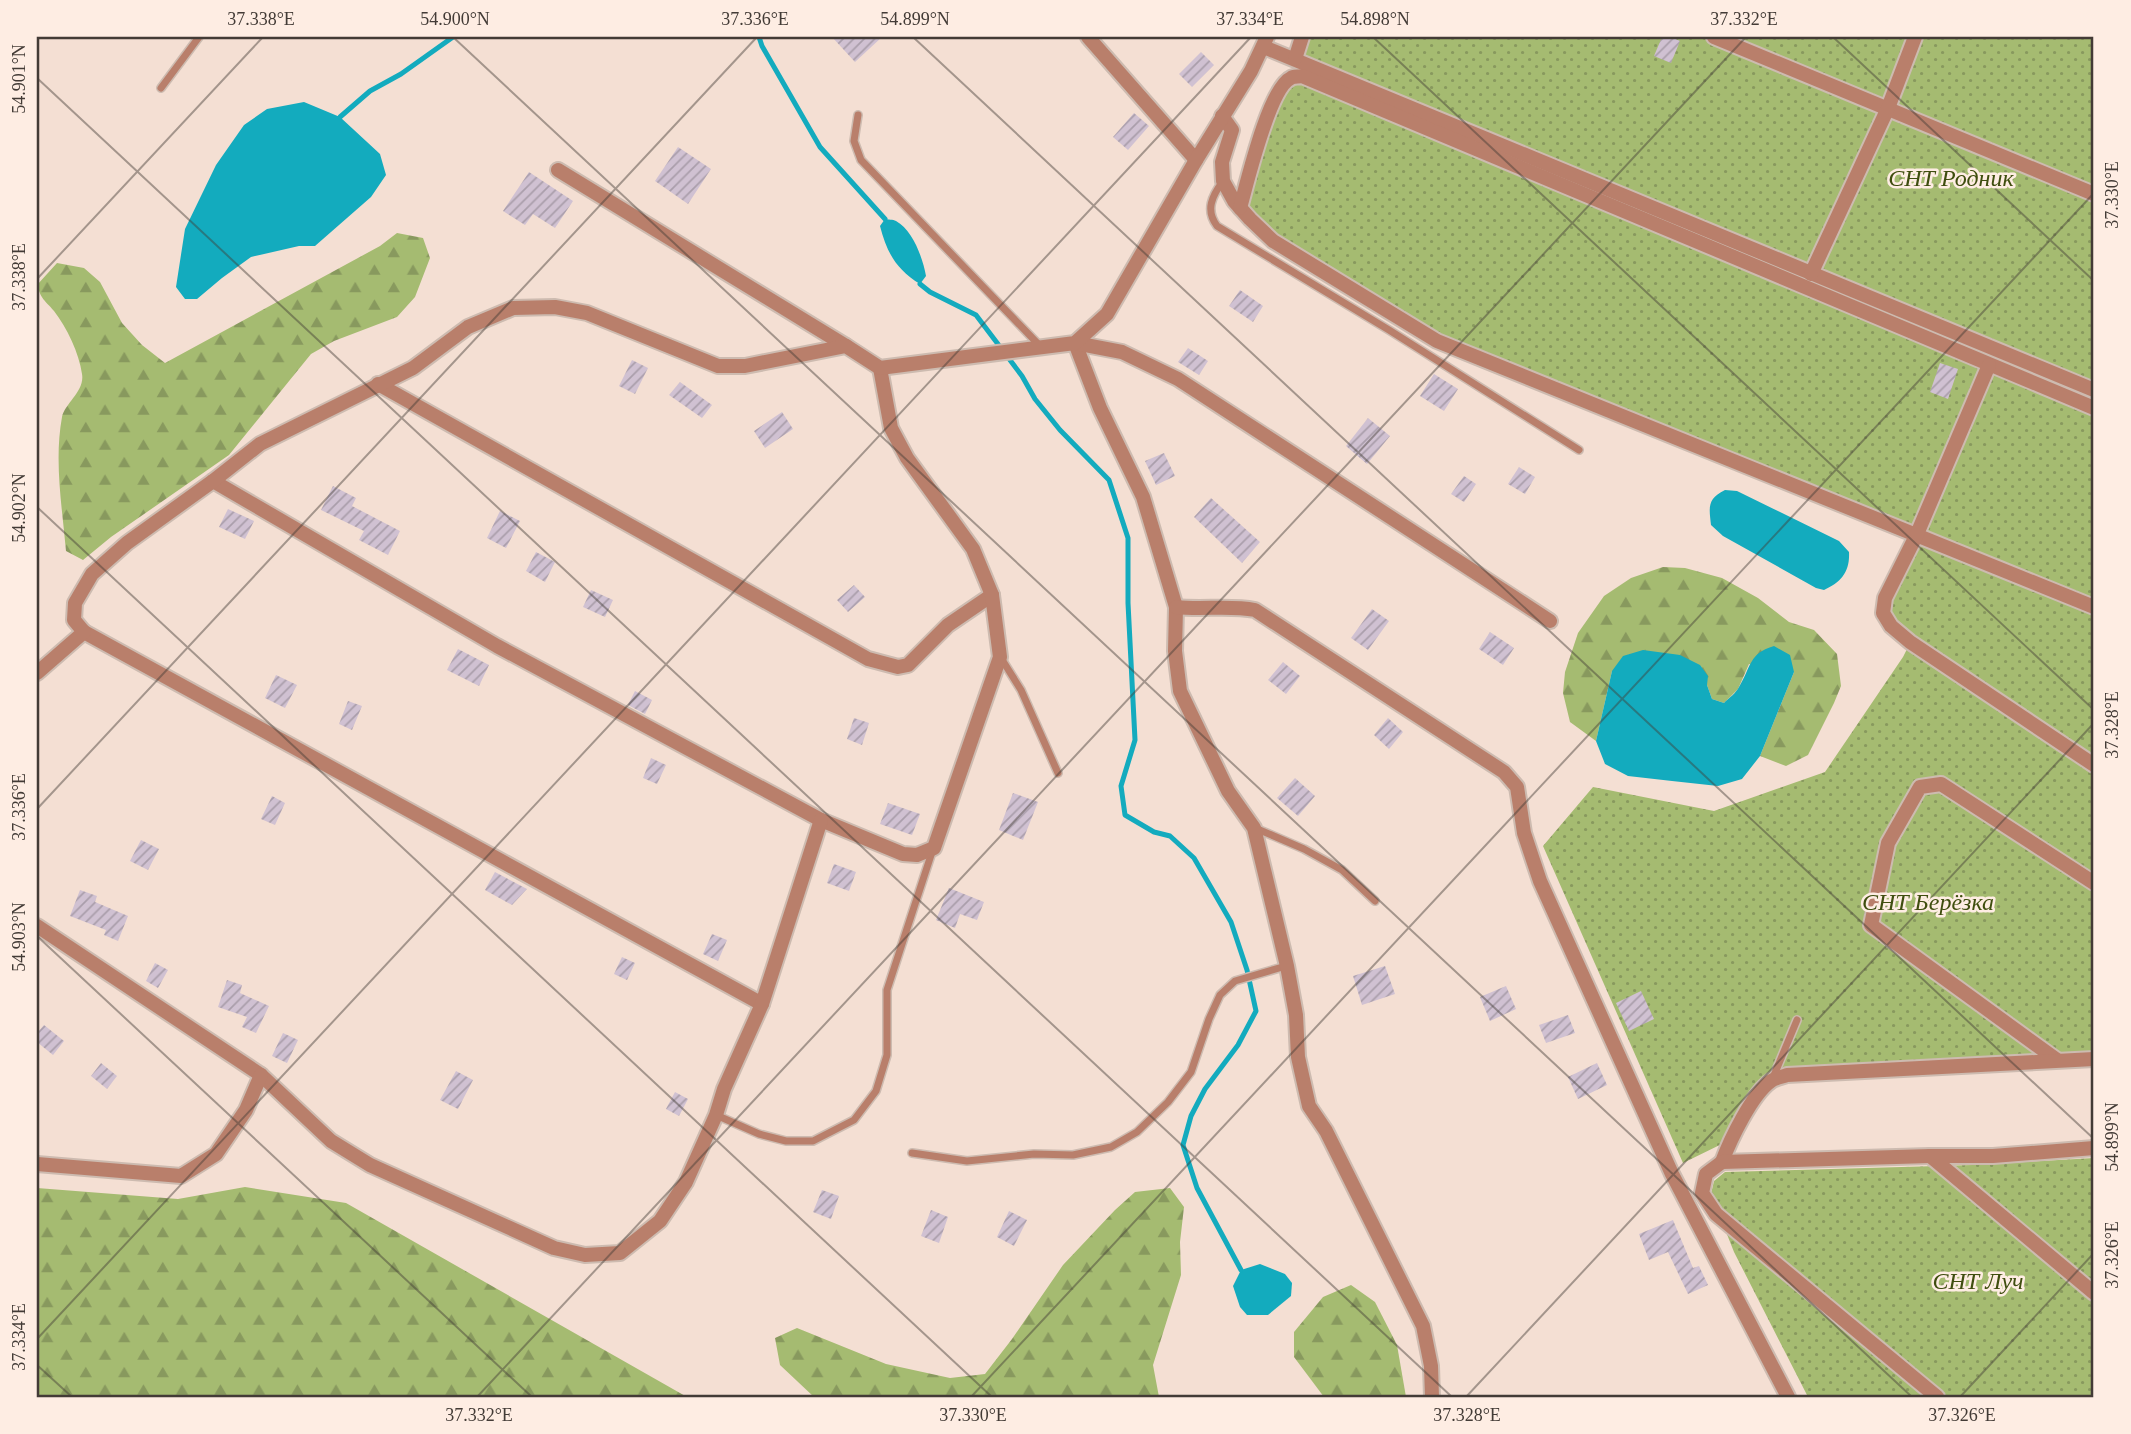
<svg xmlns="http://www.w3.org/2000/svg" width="2131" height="1434" viewBox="0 0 2131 1434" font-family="Georgia,serif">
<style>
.forest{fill:url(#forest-firs)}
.park{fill:url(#park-dots)}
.water{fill:#13abbe}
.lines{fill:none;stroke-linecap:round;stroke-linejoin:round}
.stream{stroke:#13abbe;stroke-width:5}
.building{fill:url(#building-hatch)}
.lane-casing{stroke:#cdbbb0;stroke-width:10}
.street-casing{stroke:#cdbbb0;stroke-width:18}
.lane{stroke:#b97f6b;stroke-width:7}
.street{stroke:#b97f6b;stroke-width:14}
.ticks{fill:none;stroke:#433b36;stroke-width:2;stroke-opacity:0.45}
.labels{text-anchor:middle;stroke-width:5;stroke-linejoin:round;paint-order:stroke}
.park-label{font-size:24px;font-style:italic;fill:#3f4e0f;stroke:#feede3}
.neatline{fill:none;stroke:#433b36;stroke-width:2.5}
.ticks-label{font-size:18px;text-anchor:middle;fill:#433b36}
</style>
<defs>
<pattern id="forest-firs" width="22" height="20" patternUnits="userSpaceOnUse" patternTransform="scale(1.75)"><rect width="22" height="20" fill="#a5bb71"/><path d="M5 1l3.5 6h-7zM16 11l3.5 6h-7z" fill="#88995e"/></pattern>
<pattern id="park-dots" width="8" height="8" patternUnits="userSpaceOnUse" patternTransform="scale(1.75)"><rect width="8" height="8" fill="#a5bb71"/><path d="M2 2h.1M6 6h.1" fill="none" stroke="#88995e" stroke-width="1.8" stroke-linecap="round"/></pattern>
<pattern id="building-hatch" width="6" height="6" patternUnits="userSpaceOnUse" patternTransform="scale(1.75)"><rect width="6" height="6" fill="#d0c1d2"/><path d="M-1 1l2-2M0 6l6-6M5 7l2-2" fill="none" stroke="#aa9eab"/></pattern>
</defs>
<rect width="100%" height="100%" fill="#f4dfd3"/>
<g class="forest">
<path d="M397,233l26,5 7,20 -15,39 -18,20 -63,24 -23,13 -82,101 -118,82 -28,23 -17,-9c-4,-45 -12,-90 -4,-134 3,-14 23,-26 20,-43 -3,-21 -15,-46 -28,-63 -10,-12 -12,-10 -17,-26l20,-22 27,5 16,14 22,41 20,22 23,18 215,-117z"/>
<path d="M1663,567l22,1 37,10 36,20 31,24 25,8 23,24 4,32 -7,17 -26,52 -22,11 -26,-10 34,-84 -45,-8 -11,25 -14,14 -12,-4 -5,-14 -95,-14 -16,70 -26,-19 -7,-29 2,-21 13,-39 26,-37 27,-18z"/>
<path d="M245,1187l101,16 341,194h-650v-209l141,11z"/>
<path d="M1170,1188l14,19 -4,35 1,33 -28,90 6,32h-345l-34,-32 -5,-27 22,-10 89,36 64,14 35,-4 27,-35 51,-74 52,-55 20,-18z"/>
<path d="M1351,1285l24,17 22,43 9,52h-82l-30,-40v-25l29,-35z"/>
</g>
<g class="park">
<path d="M1302,37h792v353l-799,-331z"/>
<path d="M1291,78l803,330v651l-322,22 -42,59 -47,23 -140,-317 50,-59 121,24 111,-39 78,-115 7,-14 -27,-30 34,-79 -480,-193 -164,-100 -33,-33 22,-81z"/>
<path d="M2094,1158v239h-286l-74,-145 -23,-58 3,-13 11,-9 247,-7z"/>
</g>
<g class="water">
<path d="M304,102l36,15 40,37 6,21 -15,22 -56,49h-16l-48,11 -29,21 -25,21h-12l-9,-12 9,-58 31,-64 28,-40 23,-16z"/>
<path d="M885,219c3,1 8,0 11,2 17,9 27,38 30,55l-6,8c-24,-15 -33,-31 -40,-58z"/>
<path d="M1725,490l12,1 102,50 10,11c1,20 -8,30 -25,38l-8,-2 -93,-52 -12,-11c-2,-18 -4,-26 14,-35z"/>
<path d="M1774,646l16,9 4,17 -34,84 -18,23 -24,7 -46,-5 -44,-5 -23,-12 -9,-23 16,-70 11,-15 20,-6 37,5 20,10 8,11 -1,9 5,14 12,4c5,-5 12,-10 15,-16 12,-20 10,-34 35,-41z"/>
<path d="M1260,1264l25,10 7,9 -1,13 -23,19h-21l-7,-8 -7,-21 8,-16z"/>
</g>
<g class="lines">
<g class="stream">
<path d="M759,37l3,9 58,101 65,72"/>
<path d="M340,117l30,-26 31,-17 52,-37"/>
<path d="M920,284l10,8 46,23 46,61 13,23 25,31 49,50 19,58v65l7,137 -14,46 4,29 29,17 16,4 24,22 37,64 16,48 9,41 -18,34 -33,44 -14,27 -8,29 14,43 44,82"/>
</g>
</g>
<g class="building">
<path d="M832,37h50l-27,25z"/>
<path d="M1662,37h9l9,4 -9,22 -17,-7z"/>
<path d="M1201,52l13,13 -22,22 -13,-13z"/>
<path d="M1134,113l15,13 -21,24 -15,-13z"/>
<path d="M678,147l33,22 -23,35 -33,-23z"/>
<path d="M529,172l44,29 -18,27 -22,-14 -8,11 -22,-14z"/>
<path d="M1240,290l23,16 -10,16 -24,-16z"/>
<path d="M1188,348l20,13 -9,14 -21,-13z"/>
<path d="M632,360l16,8 -13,26 -16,-8z"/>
<path d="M1940,363l18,6 -10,30 -18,-7z"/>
<path d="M1434,374l24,15 -14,22 -24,-15z"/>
<path d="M680,382l32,23 -10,13 -33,-23z"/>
<path d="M782,412l11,17 -28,19 -11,-17z"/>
<path d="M1368,418l22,18 -23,28 -21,-18z"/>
<path d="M1164,453l11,23 -19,9 -11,-24z"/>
<path d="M1519,467l16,10 -10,17 -17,-10z"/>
<path d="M1464,476l12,8 -12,18 -13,-8z"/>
<path d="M333,486l23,12 -4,8 48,25 -12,24 -29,-15 5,-9 -43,-21z"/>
<path d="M1211,498l49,44 -18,21 -48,-46z"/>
<path d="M228,509l26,12 -9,18 -26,-12z"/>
<path d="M500,511l20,10 -14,27 -19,-10z"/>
<path d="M536,552l19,10 -10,20 -19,-11z"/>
<path d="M854,585l11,12 -17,15 -11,-12z"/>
<path d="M591,590l22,10 -8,17 -22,-10z"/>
<path d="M1372,609l17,12 -21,29 -17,-12z"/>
<path d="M1490,632l24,16 -11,17 -24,-16z"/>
<path d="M458,649l31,16 -10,21 -32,-16z"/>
<path d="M1283,662l17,14 -14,18 -18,-14z"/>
<path d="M276,675l21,10 -12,23 -20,-10z"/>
<path d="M635,691l17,9 -7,14 -17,-9z"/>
<path d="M348,701l14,5 -10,24 -13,-6z"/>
<path d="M854,718l15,5 -7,22 -15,-6z"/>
<path d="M1388,718l15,14 -14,17 -15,-14z"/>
<path d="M651,758l15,7 -9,19 -14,-6z"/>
<path d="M1295,778l20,18 -17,20 -21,-18z"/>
<path d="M1013,793l25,9 -15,38 -24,-10z"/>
<path d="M272,796l13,7 -10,22 -14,-6z"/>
<path d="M888,803l32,11 -8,21 -32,-11z"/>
<path d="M141,840l18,9 -11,21 -18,-9z"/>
<path d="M834,864l22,8 -7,19 -22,-8z"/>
<path d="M495,872l32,17 -15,16 -27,-15z"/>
<path d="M949,888l35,14 -7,18 -17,-6 -5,14 -19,-8z"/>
<path d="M80,890l17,6 -2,6 33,14 -10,25 -14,-6 2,-5 -36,-14z"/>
<path d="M712,934l15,6 -9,21 -15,-7z"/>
<path d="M622,957l13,6 -8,17 -13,-6z"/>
<path d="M155,963l13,7 -10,18 -12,-7z"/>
<path d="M1385,966l10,28 -33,11 -9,-29z"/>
<path d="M227,980l15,5 -2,8 29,13 -13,27 -14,-6 5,-10 -29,-10z"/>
<path d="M1506,986l10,23 -26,12 -10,-24z"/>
<path d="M1641,991l13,28 -25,12 -13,-28z"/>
<path d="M1568,1015l7,18 -29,10 -7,-18z"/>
<path d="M44,1025l20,16 -11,14 -16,-13v-9z"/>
<path d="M283,1033l15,7 -11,23 -15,-7z"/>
<path d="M101,1063l16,13 -10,13 -16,-13z"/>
<path d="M1597,1063l10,22 -29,14 -10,-22z"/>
<path d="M456,1071l17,9 -15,29 -18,-9z"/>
<path d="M675,1092l13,7 -9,17 -13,-7z"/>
<path d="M822,1190l17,6 -8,23 -18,-7z"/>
<path d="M931,1210l17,7 -9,26 -18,-7z"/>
<path d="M1009,1211l18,9 -13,26 -17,-9z"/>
<path d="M1673,1220l20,48 6,-2 9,19 -20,9 -20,-42 -19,8 -10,-26z"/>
</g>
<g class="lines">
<defs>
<g id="lane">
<path d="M161,88l38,-51"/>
<path d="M858,115l-4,26 7,19 180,187"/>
<path d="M1223,181c-11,15 -18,29 -6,45l172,104 190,120"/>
<path d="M1001,658l20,32 37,83"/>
<path d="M1255,828l49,21 38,21 33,31"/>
<path d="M1772,1080l25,-60"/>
<path d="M716,1115l43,19 27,7h27l41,-21 22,-29 11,-36v-65l46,-141"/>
<path d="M912,1153l55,8 67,-7 39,1 38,-8 26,-15 31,-30 23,-30 18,-53 11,-24 15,-14 51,-15"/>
</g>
<g id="street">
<path d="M1088,37l108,123"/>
<path d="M1714,37l380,157"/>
<path d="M1264,47l830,343"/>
<path d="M1295,59l7,-22"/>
<path d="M1222,116l10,14 -10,32 1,19 11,20 16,18 23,22 164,100 657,266"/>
<path d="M558,170l288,176"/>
<path d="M1240,208c7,-25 29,-120 51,-130 3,-2 7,-1 11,-2l792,332"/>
<path d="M1811,274l77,-166 27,-71"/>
<path d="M1075,343l25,65 43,89 33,110 -1,44 5,40 48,100 26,37 33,138 9,49 2,42 11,49 17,25 97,195 8,40 1,31"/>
<path d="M1075,343l47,9 56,27 372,242"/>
<path d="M1989,365l-72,169 -32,64 -2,15 8,13 19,16 184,123"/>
<path d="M378,384l490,275 30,8 10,-2 40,-40 44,-30"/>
<path d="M213,481l284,165 324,174 82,34 14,1 17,-7 66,-191 -8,-62 -19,-46 -66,-91 -16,-30 -11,-60"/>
<path d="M1176,607c27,3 53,-2 79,3l249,162 13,15 7,46 16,48 132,293 116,223"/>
<path d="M84,632l678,372"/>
<path d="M37,673l47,-41 -10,-12 1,-17 17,-29 35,-31 86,-62 47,-37 153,-76 55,-41 45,-19 42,-1 32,6 131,53h27l101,-20 34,22 195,-25 32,-29 89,-154 55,-89 16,-34"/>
<path d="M37,926l224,149 70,66 39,24 184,83 31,7 35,-2 40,-32 26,-39 30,-67 8,-26 38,-85 59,-184"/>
<path d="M2057,1060l-186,-135 17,-82 32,-56 21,-3 153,99"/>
<path d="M1930,1156l164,137"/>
<path d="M1722,1162c8,-22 30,-68 49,-81 4,-3 11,-4 16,-6l307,-16"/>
<path d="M37,1164l144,12 35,-22 30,-44 15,-35"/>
<path d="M1937,1397l-221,-183 -14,-21 4,-19 16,-12 208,-6h63l101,-8"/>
</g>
</defs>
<use href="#lane" class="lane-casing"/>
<use href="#street" class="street-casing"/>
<use href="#lane" class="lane"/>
<use href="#street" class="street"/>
</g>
<path class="ticks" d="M453,37l1459,1360M913,37l1181,1102M1373,37l721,673M1833,37l261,244M37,78l1415,1319M37,279l226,-242M37,507l955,890M37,809l720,-772M37,936l495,461M37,1339l1214,-1302M37,1365l35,32M477,1397l1269,-1360M971,1397l1123,-1204M1466,1397l628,-674M1960,1397l134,-144"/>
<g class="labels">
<g class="park-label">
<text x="1951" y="186">СНТ Родник</text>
<text x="1928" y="910">СНТ Берёзка</text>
<text x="1978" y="1289">СНТ Луч</text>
</g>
</g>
<rect width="2131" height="1434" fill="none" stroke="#feede3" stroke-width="77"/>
<rect x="38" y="38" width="2054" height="1358" class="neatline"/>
<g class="ticks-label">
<text x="261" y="25">37.338°E</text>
<text x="455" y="25">54.900°N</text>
<text x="755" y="25">37.336°E</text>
<text x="915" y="25">54.899°N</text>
<text x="1250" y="25">37.334°E</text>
<text x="1375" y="25">54.898°N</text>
<text x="1744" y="25">37.332°E</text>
<text transform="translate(19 79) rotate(-90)" y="6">54.901°N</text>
<text transform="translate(2112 195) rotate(-90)" y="6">37.330°E</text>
<text transform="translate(19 277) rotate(-90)" y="6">37.338°E</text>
<text transform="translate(19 508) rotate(-90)" y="6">54.902°N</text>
<text transform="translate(2112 725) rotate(-90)" y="6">37.328°E</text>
<text transform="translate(19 807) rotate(-90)" y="6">37.336°E</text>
<text transform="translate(19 937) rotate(-90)" y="6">54.903°N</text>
<text transform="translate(2112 1137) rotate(-90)" y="6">54.899°N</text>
<text transform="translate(2112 1255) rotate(-90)" y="6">37.326°E</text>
<text transform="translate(19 1337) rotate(-90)" y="6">37.334°E</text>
<text x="479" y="1421">37.332°E</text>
<text x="973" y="1421">37.330°E</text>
<text x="1467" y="1421">37.328°E</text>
<text x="1962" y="1421">37.326°E</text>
</g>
</svg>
